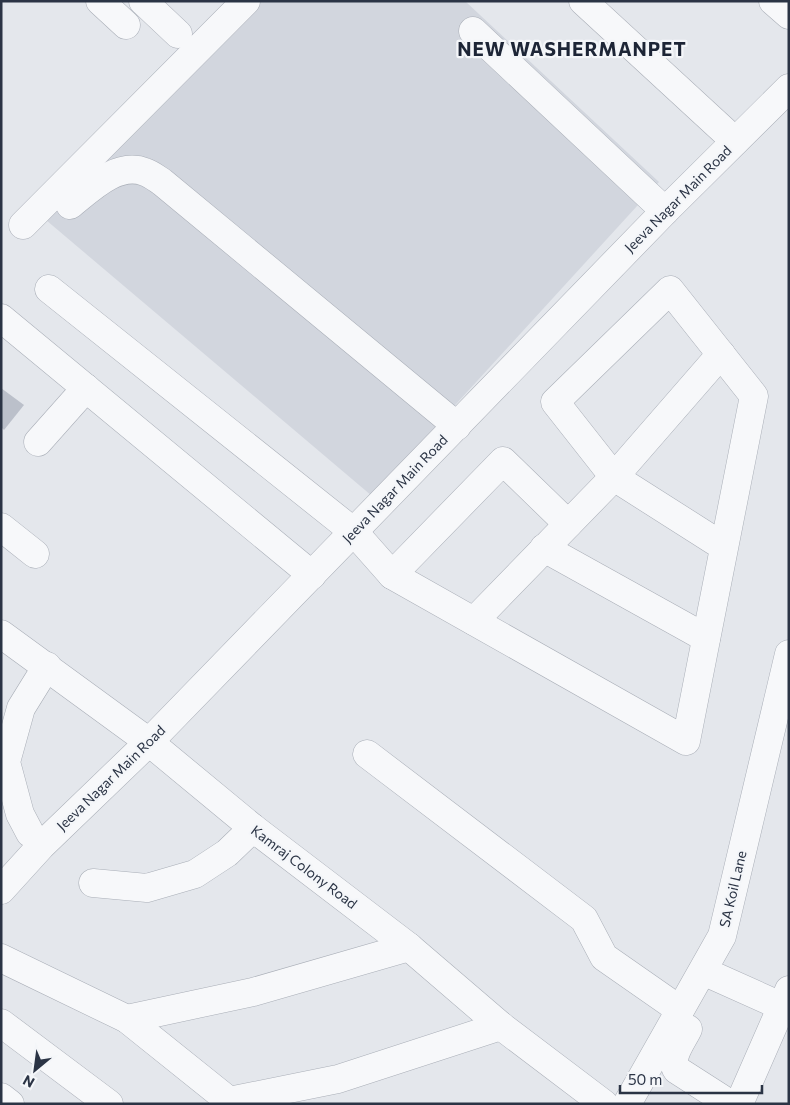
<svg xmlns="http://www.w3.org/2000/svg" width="790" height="1105" viewBox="0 0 790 1105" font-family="Commissioner,sans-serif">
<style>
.built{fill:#d2d6de}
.building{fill:#bbc0ca}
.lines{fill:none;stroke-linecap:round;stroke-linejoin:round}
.minor-casing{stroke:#a9aeb7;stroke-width:29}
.minor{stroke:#f7f8fa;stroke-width:28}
.labels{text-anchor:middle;stroke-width:4.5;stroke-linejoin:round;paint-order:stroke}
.street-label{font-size:14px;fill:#2b3445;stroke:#f4f6f9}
.district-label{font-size:19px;font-weight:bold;letter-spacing:1px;fill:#1d2536;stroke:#f4f6f9}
</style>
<rect width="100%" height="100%" fill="#e4e7ec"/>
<path class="built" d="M244,1h221l194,181 -287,314 -339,-287z"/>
<path class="building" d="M1,388l23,17 -20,25 -3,-3z"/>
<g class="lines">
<defs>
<g id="minor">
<path d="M100,1l26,24"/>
<path d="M143,1l35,33"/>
<path d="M583,1l152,140"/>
<path d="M773,1l16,14"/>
<path d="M473,31l192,180"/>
<path d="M70,205c19,-15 47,-44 75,-33 6,2 11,6 17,10l295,244"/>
<path d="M23,225l223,-224"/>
<path d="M49,289l305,243 38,43 294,166c22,-115 45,-230 68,-345l-84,-106 -115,112 59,75 110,70"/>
<path d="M1,318l311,257"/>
<path d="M38,442l48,-54"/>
<path d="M1,527l34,27"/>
<path d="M544,548l162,90"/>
<path d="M392,575l111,-114 65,63"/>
<path d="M474,621l140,-144 107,-123"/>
<path d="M1,634l148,108 104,86 156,119 92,79 103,78"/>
<path d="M367,754l217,165 20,38 76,53"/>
<path d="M30,833l-10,-19 -14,-52 15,-54 26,-42"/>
<path d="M93,883l54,5 48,-14 32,-21 26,-25"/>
<path d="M1,890l40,-44 108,-104 516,-531 124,-123"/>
<path d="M1,958l126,61 106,85"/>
<path d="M714,976l69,31"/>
<path d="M127,1019l126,-27 156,-45"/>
<path d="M1,1023l108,81"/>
<path d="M688,1029c-5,11 -20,29 -11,41l53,34"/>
<path d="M1,1097l9,7"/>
<path d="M229,1101l109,-22 163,-53"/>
<path d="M627,1104l95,-168 67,-282"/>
<path d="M739,1104l50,-114"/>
</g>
</defs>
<use href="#minor" class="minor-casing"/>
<use href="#minor" class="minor"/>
</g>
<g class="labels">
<g class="street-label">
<text transform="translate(678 199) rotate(-45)" y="5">Jeeva Nagar Main Road</text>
<text transform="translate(395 489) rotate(-46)" y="5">Jeeva Nagar Main Road</text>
<text transform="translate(111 778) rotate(-44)" y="5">Jeeva Nagar Main Road</text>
<text transform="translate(304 867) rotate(37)" y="5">Kamraj Colony Road</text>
<text transform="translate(733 889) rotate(-77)" y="5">SA Koil Lane</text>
</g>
<g class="district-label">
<text x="572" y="56">NEW WASHERMANPET</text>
</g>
</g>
<rect width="790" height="1105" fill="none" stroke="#2b3445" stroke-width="5"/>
<g transform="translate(35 1070) rotate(209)" stroke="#f4f6f9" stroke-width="4" paint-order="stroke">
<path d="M0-4L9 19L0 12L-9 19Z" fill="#2b3445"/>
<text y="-8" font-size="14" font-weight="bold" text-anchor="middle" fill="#2b3445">N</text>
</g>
<path d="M620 1085v8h142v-8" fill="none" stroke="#2b3445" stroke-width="2.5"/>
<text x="628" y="1085" font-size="15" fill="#2b3445" stroke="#f4f6f9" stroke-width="4" paint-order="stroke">50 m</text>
</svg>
